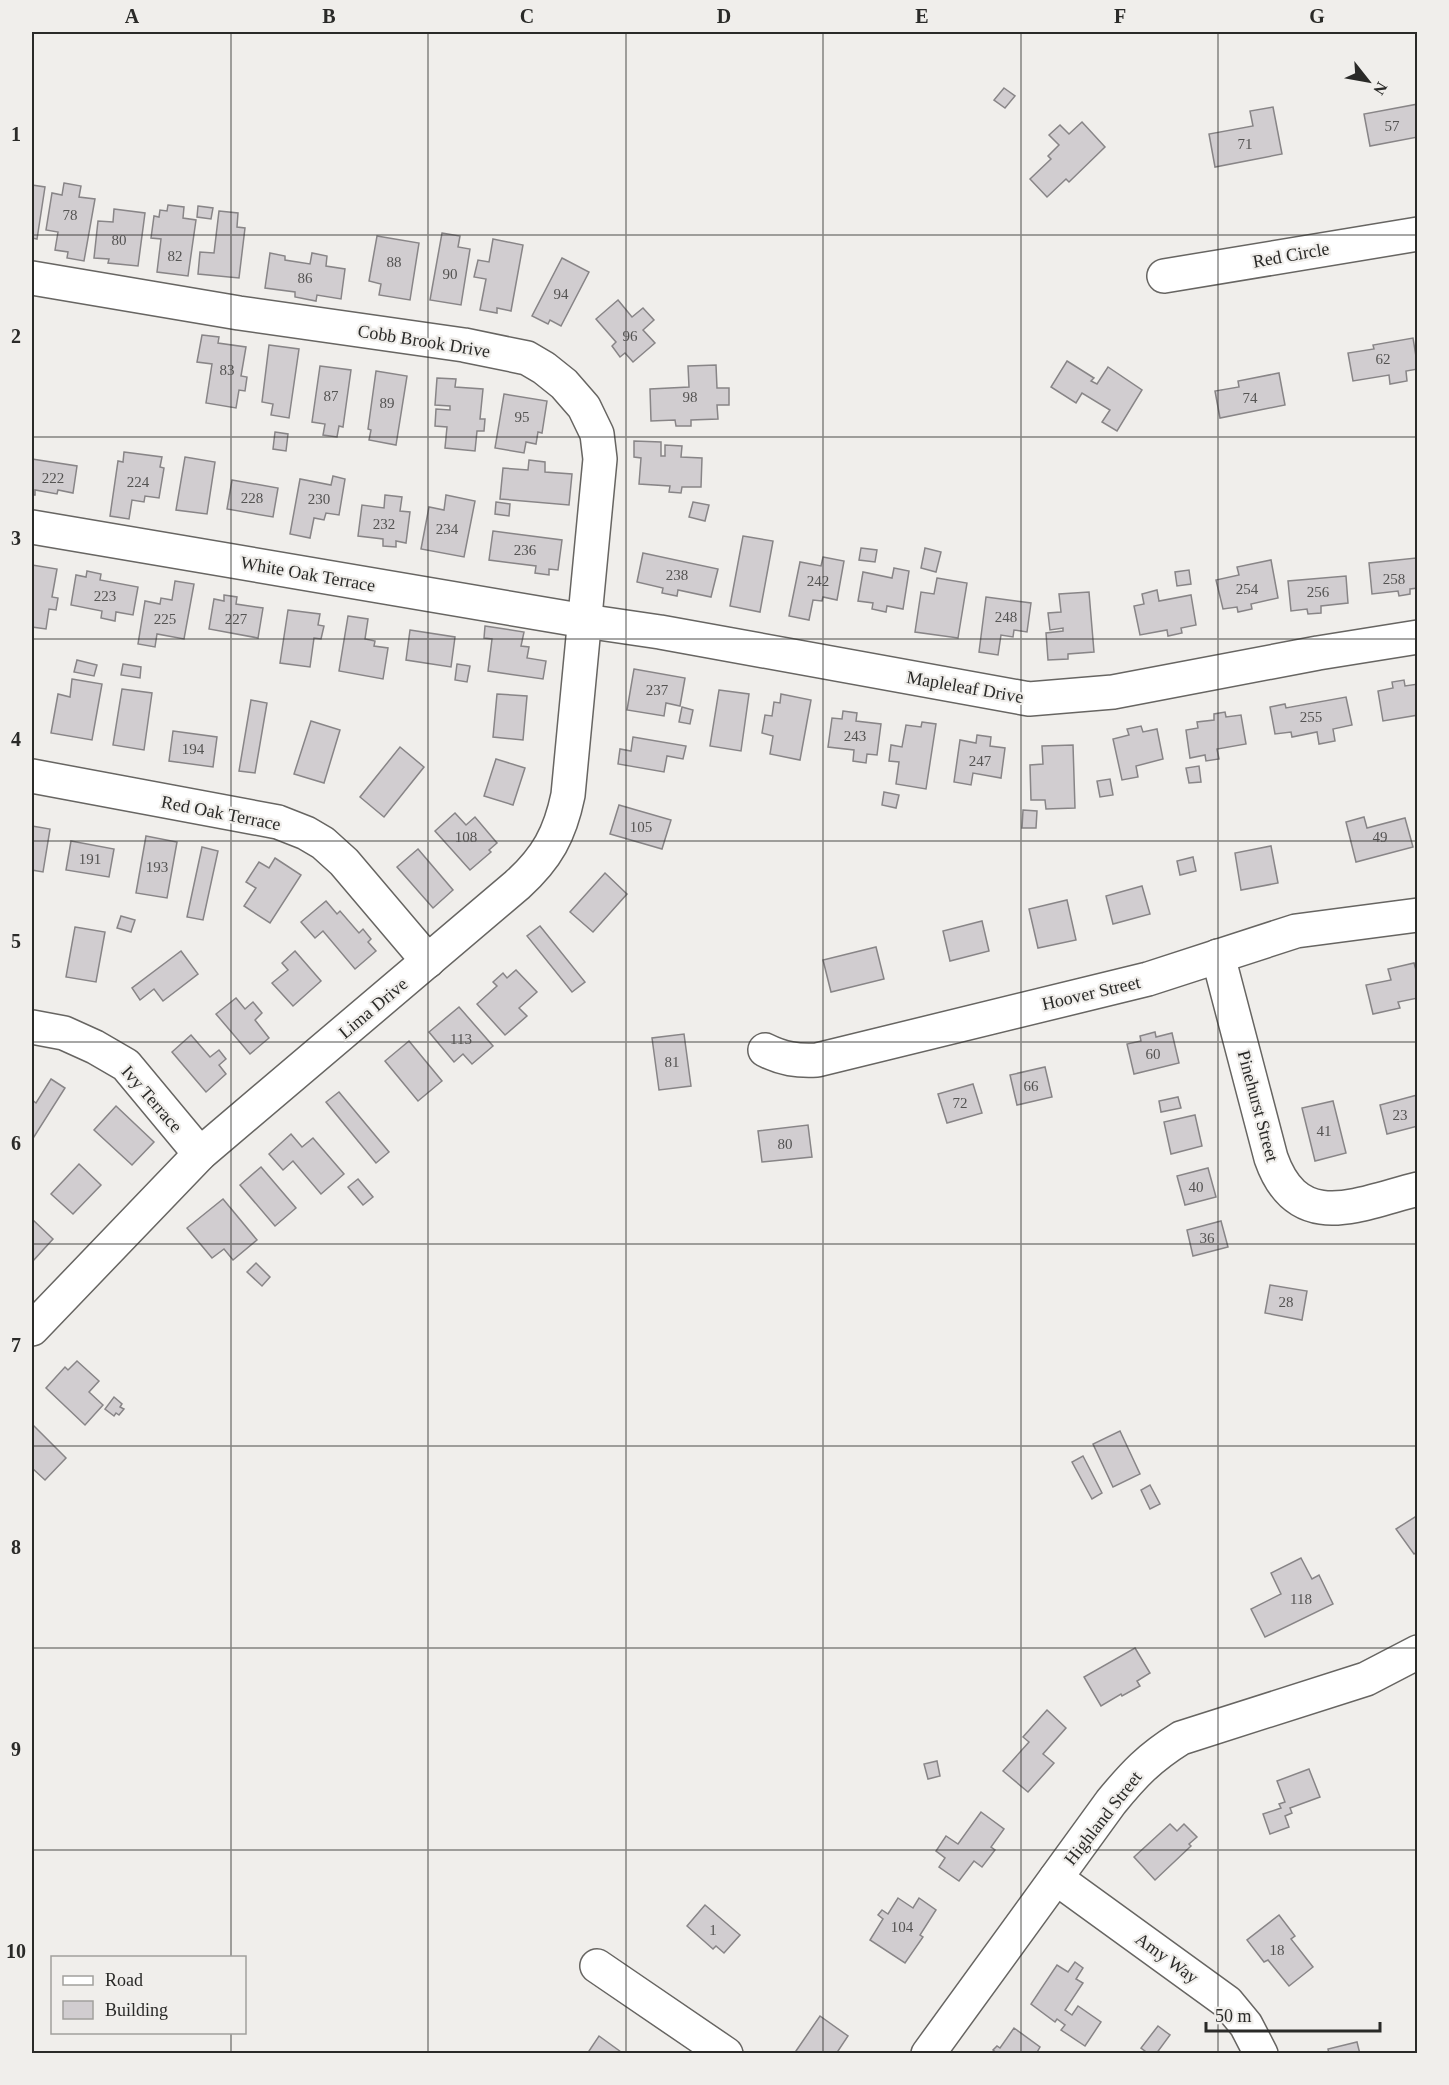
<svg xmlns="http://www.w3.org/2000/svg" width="1449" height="2085" viewBox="0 0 1449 2085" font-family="Georgia,serif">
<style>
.building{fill:#d1cdd0;stroke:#888587;stroke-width:1.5}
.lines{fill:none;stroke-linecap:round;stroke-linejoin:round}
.minor-casing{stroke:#676562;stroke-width:36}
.minor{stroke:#fff;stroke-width:33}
.grid{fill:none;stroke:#2a2a28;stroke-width:1.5;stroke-opacity:0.55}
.labels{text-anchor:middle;stroke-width:4.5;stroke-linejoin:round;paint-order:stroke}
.number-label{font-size:15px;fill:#545352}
.street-label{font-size:18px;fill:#2a2a28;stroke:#f0eeeb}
.neatline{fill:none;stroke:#2a2a28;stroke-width:2}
.grid-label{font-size:20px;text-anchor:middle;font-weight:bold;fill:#2a2a28}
</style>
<rect width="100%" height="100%" fill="#f0eeeb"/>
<g class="building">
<path d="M1004,88l11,8 -10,12 -11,-8z"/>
<path d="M1418,104v33l-48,9 -6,-32z"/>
<path d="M1273,107l9,47 -67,13 -6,-33 44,-8 -3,-15z"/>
<path d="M1082,122l23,25 -36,35 -3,-3 -19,18 -17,-18 21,-20 -3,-3 11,-11 -10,-10 11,-10 9,9z"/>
<path d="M64,183l17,3 -2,11 16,2 -11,62 -17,-3 1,-6 -13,-2 3,-18 -12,-2 6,-37 10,2z"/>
<path d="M32,185l13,2 -8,52 -5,-1z"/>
<path d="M168,205l16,2 -1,11 13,2 -8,56 -31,-4 4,-33 -10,-1 3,-22 5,1 1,-7 7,1z"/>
<path d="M198,206l15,2 -2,11 -14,-2z"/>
<path d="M114,209l31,4 -7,53 -30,-3 1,-4 -15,-1 4,-37 15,1z"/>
<path d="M219,211l19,2 -1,14 8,1 -6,50 -41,-4 2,-22 14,1z"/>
<path d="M442,233l18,3 -2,11 12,2 -9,56 -31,-5z"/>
<path d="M377,236l42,7 -9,57 -31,-5 2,-11 -12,-3z"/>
<path d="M493,239l30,6 -12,66 -14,-3v5l-17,-3 6,-31 -12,-2 4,-17 11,2z"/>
<path d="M270,253l15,3v4l25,4 2,-11 15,3 -1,10 19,3 -4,30 -24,-4 -1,6 -21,-4v-5l-30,-4z"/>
<path d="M562,258l27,14 -28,54 -11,-6 -2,4 -16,-8z"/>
<path d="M618,300l14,17 11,-9 11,12 -11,10 12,13 -22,19 -8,-9 -5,4 -8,-11 4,-4 -20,-23z"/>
<path d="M202,335l17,2 -1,6 28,4 -5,29 6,1 -2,14 -6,-1 -3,18 -30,-5 6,-39 -15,-2z"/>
<path d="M1413,338l5,31 -12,2 1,10 -17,3 -1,-9 -36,6 -5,-28 26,-4 -1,-4z"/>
<path d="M269,345l30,4 -10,69 -18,-3 2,-11 -11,-2z"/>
<path d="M1067,361l27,17 -3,3 6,3 11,-17 34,23 -25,41 -15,-9 8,-12 -28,-17 -6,10 -25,-16z"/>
<path d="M716,365l1,23h12v17h-12l1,14 -27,1v6h-15l-1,-6 -24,1 -1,-32 39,-2 -1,-21z"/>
<path d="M320,366l31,4 -8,57 -4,-1 -2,11 -14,-2 2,-11 -13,-2z"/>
<path d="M376,371l31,5 -11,69 -27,-5 2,-10 -3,-1z"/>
<path d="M1279,373l6,32 -65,13 -5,-27 24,-4 -1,-6z"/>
<path d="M437,378l19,1 -1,8 28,2 -3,30h5l-1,12h-7l-2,20 -30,-3 2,-21 -12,-1 1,-17 14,1v-4l-15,-1z"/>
<path d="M504,394l43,7 -5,32 -4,-1 -2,12 -10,-2 -2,11 -29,-5z"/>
<path d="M275,432l13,2 -2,17 -13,-2z"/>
<path d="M634,441l27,1v14h4v-11l17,1 -1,11 21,1 -1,29h-19l-1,6 -12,-1 1,-6 -31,-2 2,-26 -7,-1z"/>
<path d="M124,452l38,5 -2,10 4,1 -5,30 -14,-2 -1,6 -12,-2 -3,19 -19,-3 8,-55 5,1z"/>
<path d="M185,457l30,5 -8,52 -31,-4z"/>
<path d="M32,459l45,7 -4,27 -15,-3 -1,4 -22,-4v5h-3z"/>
<path d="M529,460l16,2v10l27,2 -3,31 -69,-6 3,-31 25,2z"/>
<path d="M333,476l12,3 -6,36 -13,-2 -2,7 -10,-2 -4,20 -20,-4 10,-55 31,6z"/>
<path d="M232,480l46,8 -5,29 -46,-8z"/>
<path d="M385,495l17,2 -2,14 10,1 -4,31 -10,-2v6l-13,-1v-7l-25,-3 4,-31 22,3z"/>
<path d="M446,495l29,6 -11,56 -43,-8 8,-42 15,3z"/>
<path d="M496,502l14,2 -1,12 -14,-2z"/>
<path d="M693,502l16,3 -4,16 -16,-4z"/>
<path d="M493,531l69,9 -4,30 -9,-1v6l-14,-2 1,-7 -47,-6z"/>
<path d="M743,536l30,5 -13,71 -30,-6z"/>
<path d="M861,548l16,2 -2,12 -16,-2z"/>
<path d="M925,548l16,4 -5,20 -15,-4z"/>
<path d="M643,553l75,16 -7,28 -33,-7 -1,6 -15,-3 1,-5 -26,-6z"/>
<path d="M823,557l21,4 -7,39 -14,-3 -1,4 -9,-1 -4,20 -20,-4 11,-54 21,4z"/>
<path d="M1416,558l2,30 -8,1v5l-11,2 -1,-5 -26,3 -3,-31z"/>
<path d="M1271,560l7,38 -27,6 1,5 -14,3 -1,-5 -14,2 -7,-29 23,-5 -2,-8z"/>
<path d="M32,565l25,4 -5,28 6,1 -2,12 -7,-1 -3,20 -14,-2z"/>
<path d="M894,568l15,3 -6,38 -16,-3 -1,6 -14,-3 1,-6 -15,-2 5,-29 29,6z"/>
<path d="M1189,570l2,14 -14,2 -2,-14z"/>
<path d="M87,571l14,3 -1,6 38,7 -5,28 -17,-3 -1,9 -14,-3 1,-7 -31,-6 5,-30 10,2z"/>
<path d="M1346,576l2,27 -27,3v7l-13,1 -1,-5 -16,2 -3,-30z"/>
<path d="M937,578l30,5 -9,55 -43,-6 6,-40 13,2z"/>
<path d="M175,581l19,3 -10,55 -27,-5 -2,13 -17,-3 7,-43 15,3 1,-6 11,2z"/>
<path d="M1157,590l2,11 32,-6 5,30 -15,3 1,5 -14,3 -1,-6 -27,5 -6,-29 10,-2 -2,-10z"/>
<path d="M1089,592l5,60 -26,2v5l-20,1 -2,-27 17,-2v-3l-13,2 -2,-17 13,-1 -2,-18z"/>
<path d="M224,595l13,2 -1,7 27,4 -5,30 -49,-9 5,-30 10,2z"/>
<path d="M986,597l45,6 -4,29 -13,-2 -1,7 -12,-2 -3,20 -19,-3z"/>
<path d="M288,610l32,4 -2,11 6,1 -3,13 -7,-1 -4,29 -30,-4z"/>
<path d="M348,616l20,3 -3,20 10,2 -1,5 14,2 -5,31 -44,-8z"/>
<path d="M485,626l39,6 -3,14 8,1 -2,11 19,3 -3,18 -55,-8 4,-32 -8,-1z"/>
<path d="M410,630l45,7 -4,30 -45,-7z"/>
<path d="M77,660l20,5 -3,11 -20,-4z"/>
<path d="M123,664l18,3 -1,11 -19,-3z"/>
<path d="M457,664l13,2 -3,16 -12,-2z"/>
<path d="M634,669l51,9 -5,28 -14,-3 -2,13 -37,-6z"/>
<path d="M72,679l30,5 -10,56 -41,-7 7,-39 12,3z"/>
<path d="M1404,680l1,6 13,-2v31l-35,6 -5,-30 15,-3 -1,-6z"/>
<path d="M122,689l30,4 -8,57 -31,-5z"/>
<path d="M719,690l30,4 -8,57 -31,-5z"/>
<path d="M497,694l30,2 -4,44 -30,-3z"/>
<path d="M781,694l30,6 -11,60 -30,-6 3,-18 -11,-3 3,-18 7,1 2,-14 6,1z"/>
<path d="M1346,697l6,28 -19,4 2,12 -16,3 -2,-12 -25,5 -1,-5 -16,2 -5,-27 15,-3 1,4z"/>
<path d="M251,700l16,3 -12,70 -16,-2z"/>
<path d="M682,707l11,3 -3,14 -11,-2z"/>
<path d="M843,711l14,2 -1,8 25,3 -4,31 -10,-1 -1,9 -13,-2 1,-11 -26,-3 4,-29 10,1z"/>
<path d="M1225,712l1,5 15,-2 5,29 -29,5 2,10 -13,2 -1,-6 -15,3 -4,-28 12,-2 -1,-6 17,-2v-6z"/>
<path d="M311,721l29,9 -16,53 -30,-9z"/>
<path d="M922,722l14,2 -10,65 -30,-5 3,-22 -10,-1 2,-16 11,2 4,-22 15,2z"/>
<path d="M1141,726l2,6 14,-3 6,30 -27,7 2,11 -16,3 -9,-41 16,-4 -2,-6z"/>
<path d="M173,731l44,6 -4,30 -44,-6z"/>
<path d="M977,735l14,2 -1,9 15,2 -4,30 -28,-5 -2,12 -17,-3 6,-42 16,3z"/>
<path d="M633,737l53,9 -3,13 -16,-3 -3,16 -46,-8 2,-15 11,2z"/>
<path d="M1073,745l2,63 -29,1 -1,-9h-14l-1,-35 13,-1 -1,-18z"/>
<path d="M400,747l24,20 -40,50 -24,-20z"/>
<path d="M496,759l29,9 -12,37 -29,-9z"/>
<path d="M1199,766l2,16 -12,1 -3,-15z"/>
<path d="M1110,779l3,16 -13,2 -3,-16z"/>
<path d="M884,792l15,3 -3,13 -14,-3z"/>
<path d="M619,805l52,15 -9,29 -52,-15z"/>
<path d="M1023,810l14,1 -1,17h-14z"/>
<path d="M455,813l11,12 9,-8 22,26 -8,7 2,2 -21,18 -35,-39z"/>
<path d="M1364,817l3,11 38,-10 8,29 -57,15 -10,-40z"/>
<path d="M32,826l18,3 -7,43 -11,-2z"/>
<path d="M146,836l31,6 -10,56 -31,-5z"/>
<path d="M71,841l43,8 -5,28 -43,-7z"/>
<path d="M1271,846l7,37 -37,7 -6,-37z"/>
<path d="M202,847l16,4 -15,69 -16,-3z"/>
<path d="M418,849l35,41 -20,18 -36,-41z"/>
<path d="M1193,857l3,14 -16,4 -3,-14z"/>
<path d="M275,858l26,17 -31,48 -26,-17 12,-18 -10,-6 13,-20 10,6z"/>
<path d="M605,873l22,21 -34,38 -23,-20z"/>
<path d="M1142,886l8,28 -37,10 -7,-28z"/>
<path d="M1067,900l9,40 -38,8 -9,-39z"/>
<path d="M326,901l11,13 3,-3 19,22 4,-4 8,10 -3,3 8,9 -21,18 -32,-38 -8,7 -14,-16z"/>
<path d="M121,916l14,4 -4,12 -14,-4z"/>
<path d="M982,921l7,30 -39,10 -7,-30z"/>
<path d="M540,926l45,56 -13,10 -45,-56z"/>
<path d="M75,927l30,5 -9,50 -30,-5z"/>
<path d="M876,947l8,32 -53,13 -8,-32z"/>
<path d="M181,951l17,23 -35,27 -9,-12 -14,11 -8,-12z"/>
<path d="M295,951l26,30 -28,25 -21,-23 16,-13 -6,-7z"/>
<path d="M1414,963l4,14v21l-20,4 2,6 -27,6 -7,-29 25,-5 -3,-11z"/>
<path d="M516,970l21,22 -18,16 8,8 -22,19 -28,-31 20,-18 -4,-4 10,-9 4,5z"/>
<path d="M236,998l9,11 8,-7 9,11 -7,7 14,18 -19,16 -34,-40z"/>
<path d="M459,1007l34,39 -21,18 -9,-10 -9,8 -25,-30z"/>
<path d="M1155,1032l1,5 16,-4 7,30 -45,11 -7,-30 14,-3 -1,-5z"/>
<path d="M684,1034l7,52 -32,4 -7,-52z"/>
<path d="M191,1035l19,22 9,-7 7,9 -7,6 7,9 -20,18 -34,-40z"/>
<path d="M409,1041l33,40 -24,20 -33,-40z"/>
<path d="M1045,1067l7,30 -35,8 -7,-30z"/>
<path d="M51,1079l14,9 -33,52v-40l4,3z"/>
<path d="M973,1084l9,29 -35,10 -9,-29z"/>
<path d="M339,1092l50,60 -13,11 -50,-61z"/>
<path d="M1417,1095l1,31 -31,8 -7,-29z"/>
<path d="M1178,1097l3,11 -20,4 -2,-11z"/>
<path d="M1333,1101l13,52 -31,8 -13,-53z"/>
<path d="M116,1106l38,36 -22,23 -38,-35z"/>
<path d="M1195,1115l7,31 -31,8 -7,-32z"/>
<path d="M808,1125l4,32 -50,5 -4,-31z"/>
<path d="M291,1134l11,13 11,-9 31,36 -23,20 -28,-33 -10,9 -14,-16z"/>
<path d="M79,1164l22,21 -28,29 -22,-20z"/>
<path d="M261,1167l35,41 -21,18 -35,-41z"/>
<path d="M1208,1168l8,29 -31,8 -8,-29z"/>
<path d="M358,1179l15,18 -10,8 -15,-18z"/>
<path d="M223,1199l34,41 -24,20 -9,-11 -12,9 -25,-30z"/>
<path d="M32,1219l21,20 -21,23z"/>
<path d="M1221,1221l7,26 -35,9 -6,-26z"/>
<path d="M256,1263l14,14 -8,9 -15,-14z"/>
<path d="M1270,1285l37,6 -5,29 -37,-7z"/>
<path d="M77,1361l22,20 -10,11 14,13 -18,20 -39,-37 19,-21 3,3z"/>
<path d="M114,1397l8,7 -2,3 4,2 -5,6 -3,-2 -2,3 -9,-7z"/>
<path d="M32,1424l34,34 -21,22 -13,-12z"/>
<path d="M1120,1431l20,43 -27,13 -20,-43z"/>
<path d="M1083,1456l19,37 -10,6 -20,-37z"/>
<path d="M1150,1485l10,19 -10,5 -9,-19z"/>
<path d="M1418,1515v36l-4,3 -18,-25z"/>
<path d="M1301,1558l11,21 7,-4 14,29 -68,33 -14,-28 30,-15 -10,-21z"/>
<path d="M1135,1648l15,25 -13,8 3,5 -18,10 -1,-2 -20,12 -17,-29z"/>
<path d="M1047,1710l19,18 -23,26 11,9 -26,29 -25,-21 26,-29 -6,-5z"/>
<path d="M937,1761l3,15 -12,3 -4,-15z"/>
<path d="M1309,1769l11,28 -30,11 2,5 -7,3 4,11 -19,7 -7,-20 18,-6 -2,-4 6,-2 -8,-21z"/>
<path d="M981,1812l23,17 -13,18 4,3 -13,17 -8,-6 -15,20 -20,-14 6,-9 -9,-7 10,-15 12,8z"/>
<path d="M1170,1824l7,7 7,-7 13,13 -8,7 2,2 -36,34 -21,-23z"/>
<path d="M898,1898l15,10 6,-10 17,12 -16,25 3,2 -18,26 -35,-23 13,-21 -5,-4 4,-5 6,4z"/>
<path d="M705,1905l35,30 -16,18 -8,-7 -3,3 -26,-23z"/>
<path d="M1279,1915l16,21 -4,3 22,28 -24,19 -21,-26 -4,2 -17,-22z"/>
<path d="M1075,1962l8,6 -7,11 7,4 -18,27 7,5 6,-9 23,16 -16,24 -24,-16 4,-5 -8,-6 -2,3 -24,-18 26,-39 11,7z"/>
<path d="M820,2016l28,20 -12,18h-37l-3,-3z"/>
<path d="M1158,2026l12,9 -14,19h-7l-8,-6z"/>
<path d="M1014,2028l26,19 -4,7h-38l-5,-4 4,-4 3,2z"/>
<path d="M599,2036l22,16 -1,2h-33z"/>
<path d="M1357,2042l3,12h-31l-1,-5z"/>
</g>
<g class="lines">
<defs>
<g id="minor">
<path d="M1164,276l254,-42"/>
<path d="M32,278l207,35 225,32 63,13 17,10 20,16 20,23 13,27 3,25 -32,336c-8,39 -21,63 -51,90l-317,269 -168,175"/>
<path d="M32,527l553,94 75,11 369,67 84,-7 205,-39 100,-16"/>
<path d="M32,776l246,46 28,11 17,10 21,19 84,99"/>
<path d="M1218,956l53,202c27,77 87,46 147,31"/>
<path d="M32,1027l32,6 31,14 31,18 74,89"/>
<path d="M765,1050c18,9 32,11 52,10l331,-81 148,-48 122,-16"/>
<path d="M1056,1878l171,124 19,23 15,29"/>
<path d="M597,1966l129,88"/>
<path d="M928,2054l183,-252c23,-28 38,-44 70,-64l185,-59 52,-27"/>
</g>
</defs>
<use href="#minor" class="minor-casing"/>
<use href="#minor" class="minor"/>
</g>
<path class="grid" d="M231,32v1926M428,32v2022M626,32v2022M823,32v2022M1021,32v2022M1218,32v2022M32,235h1386M32,437h1386M32,639h1386M32,841h1386M32,1042h1386M32,1244h1386M32,1446h1386M32,1648h1386M32,1850h1386M231,2032v22"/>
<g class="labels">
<g class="number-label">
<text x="1392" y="131">57</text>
<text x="1245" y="149">71</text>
<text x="70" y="220">78</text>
<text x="119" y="245">80</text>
<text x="175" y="261">82</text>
<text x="394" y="267">88</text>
<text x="450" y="279">90</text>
<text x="305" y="283">86</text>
<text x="561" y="299">94</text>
<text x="630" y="341">96</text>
<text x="1383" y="364">62</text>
<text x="227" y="375">83</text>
<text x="331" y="401">87</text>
<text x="690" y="402">98</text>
<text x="1250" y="403">74</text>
<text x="387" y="408">89</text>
<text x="522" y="422">95</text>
<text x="53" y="483">222</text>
<text x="138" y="487">224</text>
<text x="252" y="503">228</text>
<text x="319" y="504">230</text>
<text x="384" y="529">232</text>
<text x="447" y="534">234</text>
<text x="525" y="555">236</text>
<text x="677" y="580">238</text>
<text x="1394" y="584">258</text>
<text x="818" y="586">242</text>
<text x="1247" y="594">254</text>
<text x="1318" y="597">256</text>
<text x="105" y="601">223</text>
<text x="1006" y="622">248</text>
<text x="165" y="624">225</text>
<text x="236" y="624">227</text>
<text x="657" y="695">237</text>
<text x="1311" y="722">255</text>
<text x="855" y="741">243</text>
<text x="193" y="754">194</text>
<text x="980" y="766">247</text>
<text x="641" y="832">105</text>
<text x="466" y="842">108</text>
<text x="1380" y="842">49</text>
<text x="90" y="864">191</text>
<text x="157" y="872">193</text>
<text x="461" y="1044">113</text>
<text x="1153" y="1059">60</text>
<text x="672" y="1067">81</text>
<text x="1031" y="1091">66</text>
<text x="960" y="1108">72</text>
<text x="1400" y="1120">23</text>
<text x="1324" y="1136">41</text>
<text x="785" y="1149">80</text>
<text x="1196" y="1192">40</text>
<text x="1207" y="1243">36</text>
<text x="1286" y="1307">28</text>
<text x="1301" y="1604">118</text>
<text x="902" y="1932">104</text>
<text x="713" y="1935">1</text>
<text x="1277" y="1955">18</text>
</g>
<g class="street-label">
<text transform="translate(1291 255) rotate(-10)" y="6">Red Circle</text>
<text transform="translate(424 341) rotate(9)" y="6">Cobb Brook Drive</text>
<text transform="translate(308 574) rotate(10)" y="6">White Oak Terrace</text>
<text transform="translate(965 687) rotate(10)" y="6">Mapleleaf Drive</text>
<text transform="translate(221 813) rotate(11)" y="6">Red Oak Terrace</text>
<text transform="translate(1091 993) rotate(-13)" y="6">Hoover Street</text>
<text transform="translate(373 1008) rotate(-40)" y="6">Lima Drive</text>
<text transform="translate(152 1099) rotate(49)" y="6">Ivy Terrace</text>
<text transform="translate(1258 1106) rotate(75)" y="6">Pinehurst Street</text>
<text transform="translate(1103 1818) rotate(-52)" y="6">Highland Street</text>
<text transform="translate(1167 1958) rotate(36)" y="6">Amy Way</text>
</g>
</g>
<rect width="1449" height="2085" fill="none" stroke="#f0eeeb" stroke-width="66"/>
<rect x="51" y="1956" width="195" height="78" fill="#f0eeeb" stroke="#a1a09d" stroke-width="1.5"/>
<rect x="63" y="1976" width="30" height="9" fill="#ffffff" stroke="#a1a09d" stroke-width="1.5"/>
<text x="105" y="1986" font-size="18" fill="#2a2a28">Road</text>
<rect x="63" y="2001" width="30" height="18" fill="#d1cdd0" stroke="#a1a09d" stroke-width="1.5"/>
<text x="105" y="2016" font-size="18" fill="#2a2a28">Building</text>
<g transform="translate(1368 81) rotate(121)" stroke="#f0eeeb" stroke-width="4.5" paint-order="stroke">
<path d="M0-4.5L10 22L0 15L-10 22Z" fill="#2a2a28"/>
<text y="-9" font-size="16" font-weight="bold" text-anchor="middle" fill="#2a2a28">N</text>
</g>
<path d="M1206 2022v9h174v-9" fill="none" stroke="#2a2a28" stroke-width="3"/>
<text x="1215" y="2022" font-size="18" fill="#2a2a28" stroke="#f0eeeb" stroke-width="4.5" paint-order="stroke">50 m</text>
<rect x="33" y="33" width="1383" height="2019" class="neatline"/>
<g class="grid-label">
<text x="132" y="23">A</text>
<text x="329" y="23">B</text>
<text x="527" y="23">C</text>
<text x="724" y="23">D</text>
<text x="922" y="23">E</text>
<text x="1120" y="23">F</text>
<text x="1317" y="23">G</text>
<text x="16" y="141">1</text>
<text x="16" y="343">2</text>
<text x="16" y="545">3</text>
<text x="16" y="746">4</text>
<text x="16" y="948">5</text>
<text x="16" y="1150">6</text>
<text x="16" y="1352">7</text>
<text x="16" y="1554">8</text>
<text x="16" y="1756">9</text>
<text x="16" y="1958">10</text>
</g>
</svg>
